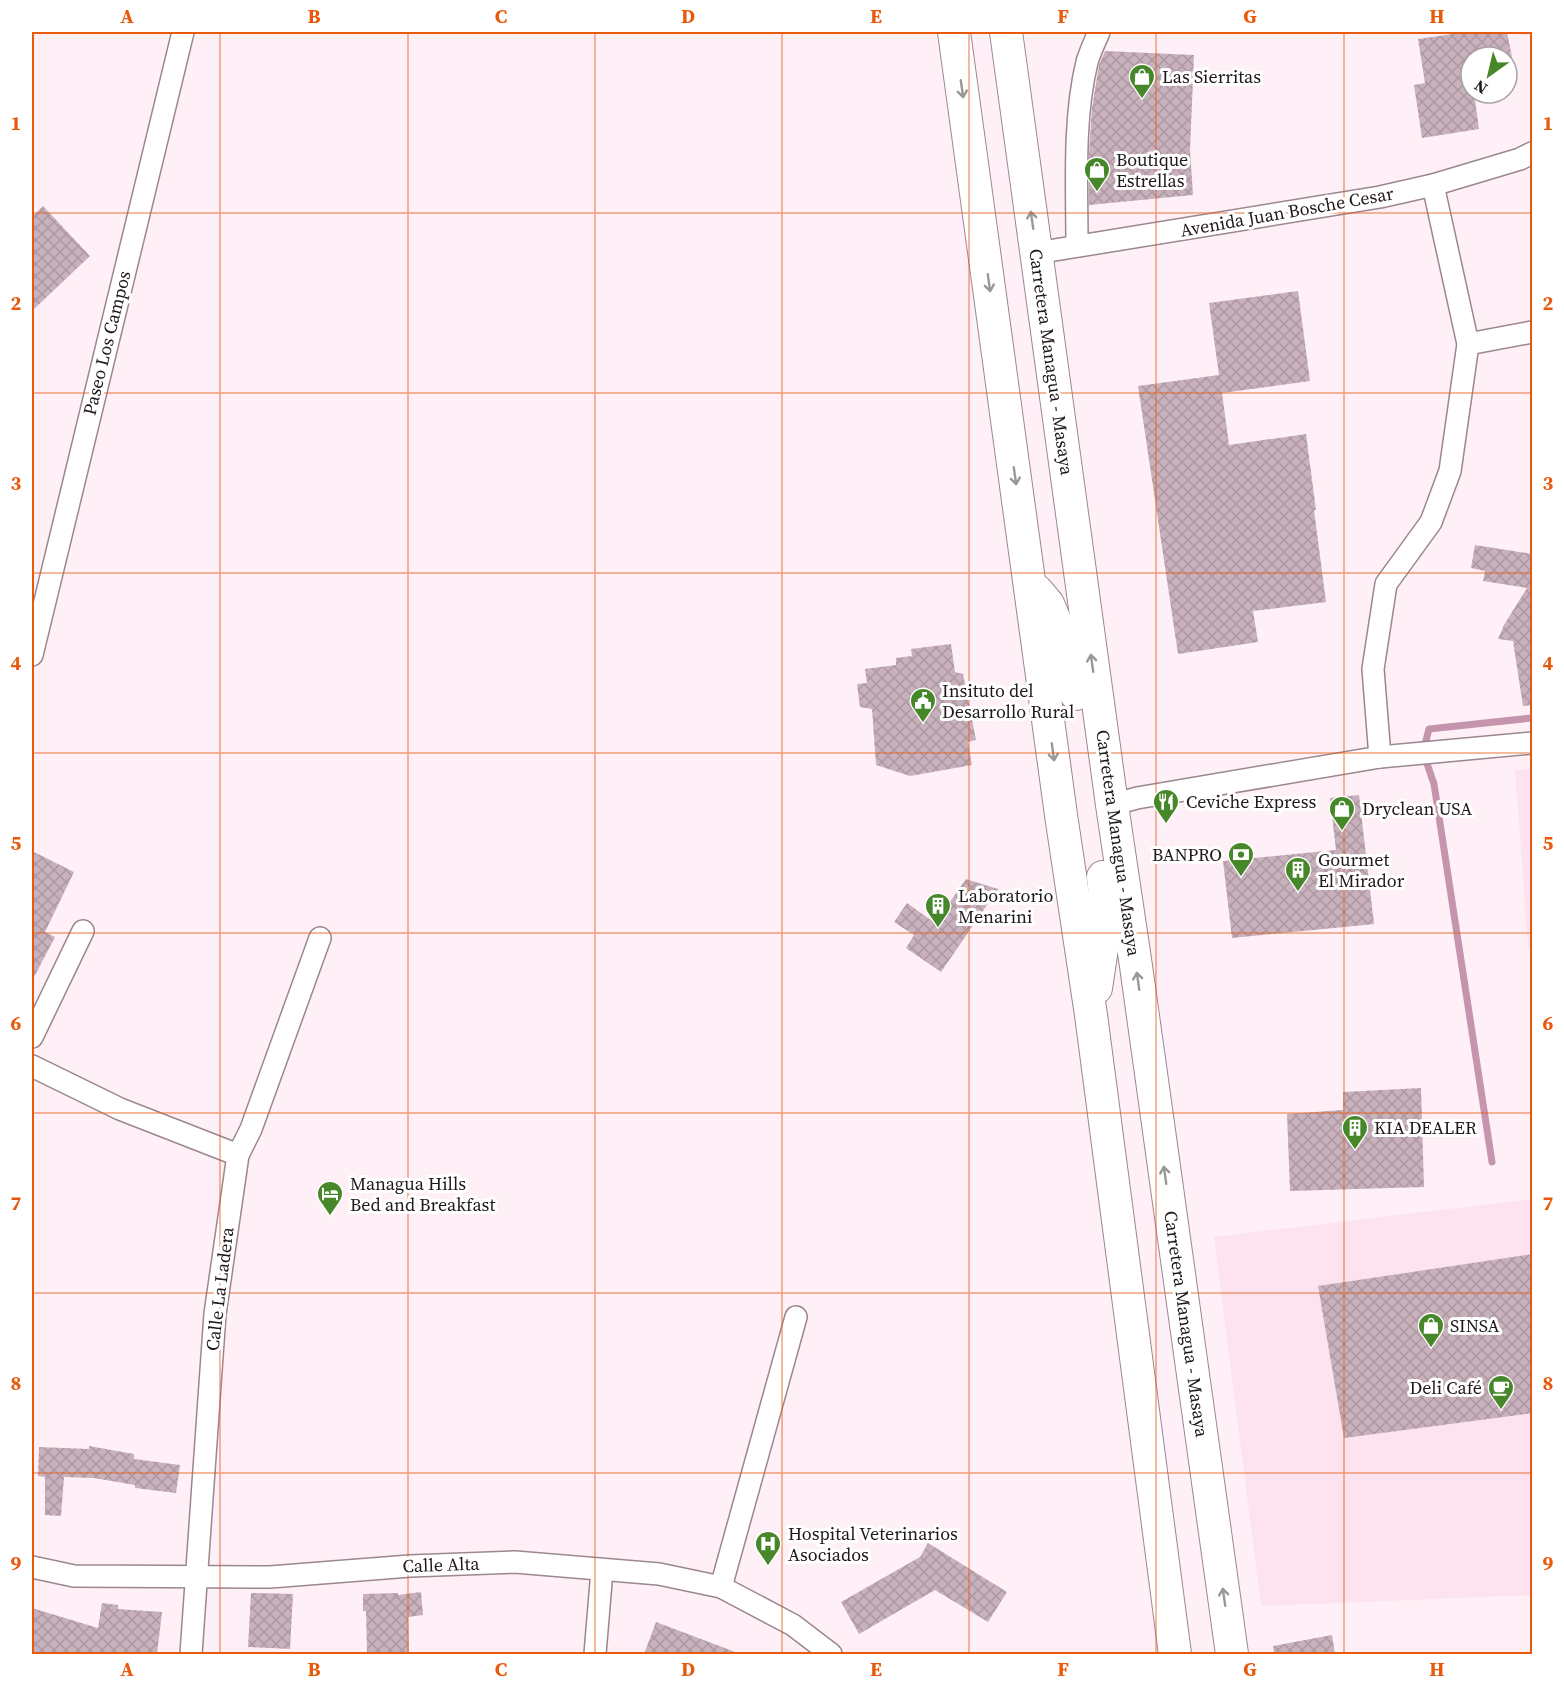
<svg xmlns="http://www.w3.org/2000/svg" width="1564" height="1686" viewBox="0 0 1564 1686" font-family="'Source Serif 4',serif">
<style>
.built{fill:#fde3ef}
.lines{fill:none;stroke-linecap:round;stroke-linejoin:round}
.stream{stroke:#c495ac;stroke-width:7}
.building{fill:url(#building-cross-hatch)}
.minor-casing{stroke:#9c8690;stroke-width:24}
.highway-casing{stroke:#9c8690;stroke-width:34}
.minor{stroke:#fff;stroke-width:21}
.highway{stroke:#fff;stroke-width:32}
.oneway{stroke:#9a9798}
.grid{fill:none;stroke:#e8590c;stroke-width:1.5;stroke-opacity:0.55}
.labels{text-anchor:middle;stroke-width:6;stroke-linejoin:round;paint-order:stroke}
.poi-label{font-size:18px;fill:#1f171b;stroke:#fff;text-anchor:start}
.street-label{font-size:18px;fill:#1f171b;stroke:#fff}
.neatline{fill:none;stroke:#e8590c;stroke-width:2}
.grid-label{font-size:20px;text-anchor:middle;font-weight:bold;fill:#e8590c}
</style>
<defs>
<pattern id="building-cross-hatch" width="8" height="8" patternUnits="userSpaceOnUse" patternTransform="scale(1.5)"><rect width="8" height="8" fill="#c8b1bc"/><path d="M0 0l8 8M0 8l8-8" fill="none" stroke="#ab98a1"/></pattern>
</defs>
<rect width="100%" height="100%" fill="#fef0f6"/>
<g class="built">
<path d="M1532,769v190l-4,-15 -13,-174z"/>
<path d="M1532,1199v396l-271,11 -47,-369z"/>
</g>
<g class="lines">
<path class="stream" d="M1492,1162l-58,-378 -11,-32 6,-23 103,-11"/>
</g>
<g class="building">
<path d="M1467,32h40l5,25h-44l3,20v16h3l5,36 -57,9 -8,-53 11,-2 -7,-44z"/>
<path d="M1105,51l89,4 -4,95 3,45 -104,10v-51l3,-46 7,-43z"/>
<path d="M43,206l47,50 -58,55v-94z"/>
<path d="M1298,291l12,90 -88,12 7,52 77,-11 10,76h-2l12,92 -73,9 5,31 -80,12 -40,-268 81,-11 -10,-72z"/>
<path d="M1475,545l58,9v151l-10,1 -10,-65 -15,-2 6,-14 23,-37 -44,-7 2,-10 -14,-3z"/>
<path d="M951,644l4,28 8,2 13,66 -8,2 4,23 -62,11 -34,-11 -4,-56 -12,-2 -3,-23 10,-1 -2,-14 31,-4v-7l16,-2 -1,-7z"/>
<path d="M1359,795l15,129 -142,14 -9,-77 113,-11 -6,-52z"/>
<path d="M32,851l42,21 -29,60 10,5 -23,44z"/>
<path d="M966,879l32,10 -57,83 -35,-24 8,-13 -20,-13 13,-19 28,20z"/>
<path d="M1421,1088l3,99 -134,4 -3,-77 56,-4v-18z"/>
<path d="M1533,1254v159l-189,25 -26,-152z"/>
<path d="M89,1446l45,8v5l46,6 -4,28 -41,-5v-3l-41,-7 -30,-1 -3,39 -16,-1v-38l-7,-1 1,-29 50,2z"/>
<path d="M928,1543l79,49 -19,30 -53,-32 -76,44 -18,-32 79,-45z"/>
<path d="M421,1592l2,23 -15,2 1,37h-42l-1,-43h-3v-17l35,-1v2z"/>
<path d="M251,1593l42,1 -3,55 -42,-2z"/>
<path d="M102,1603l16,2v4l44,3 -5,42h-125v-46l66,20z"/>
<path d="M656,1622l82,31v1h-94z"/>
<path d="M1332,1635l3,19h-61l-1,-8z"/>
</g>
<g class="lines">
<defs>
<g id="minor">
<path d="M1077,246c0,-59 -4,-127 10,-184 3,-10 8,-21 12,-30"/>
<path d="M1036,253l344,-56 53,-12 87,-26 12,-6"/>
<path d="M1468,344l64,-12"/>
<path d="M32,655l151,-623"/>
<path d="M1380,757l-7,-88 13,-85 45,-62 19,-51 18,-127 -35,-159"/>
<path d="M1112,805l25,-7 243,-41 152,-14"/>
<path d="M32,1037l51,-106"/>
<path d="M32,1066l88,43 118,46"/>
<path d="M32,1567l42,9 196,1 140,-11 105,-4 144,12 62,13 72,38 38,29"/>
<path d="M721,1587l75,-270"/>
<path d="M191,1654l24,-340 23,-159 13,-26 69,-191"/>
<path d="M595,1654l7,-84"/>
</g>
<g id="highway">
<path d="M954,32l107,783 30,200 84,639"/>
<path d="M1006,32l106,773 24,161 96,688"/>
<path d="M1037,591l11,13 22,52 6,38"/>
<path d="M1096,988l11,-73 -4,-38"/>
</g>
</defs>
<use href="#minor" class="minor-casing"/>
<use href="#highway" class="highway-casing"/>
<use href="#minor" class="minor"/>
<use href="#highway" class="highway"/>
</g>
<defs><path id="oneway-shaft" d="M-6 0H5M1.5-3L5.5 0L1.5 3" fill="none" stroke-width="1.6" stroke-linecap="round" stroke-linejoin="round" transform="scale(1.5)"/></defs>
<g class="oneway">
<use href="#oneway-shaft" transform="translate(962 89) rotate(82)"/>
<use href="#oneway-shaft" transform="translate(1032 220) rotate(-98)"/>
<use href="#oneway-shaft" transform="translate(989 283) rotate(82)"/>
<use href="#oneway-shaft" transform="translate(1015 476) rotate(82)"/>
<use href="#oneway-shaft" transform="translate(1092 663) rotate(-98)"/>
<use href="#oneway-shaft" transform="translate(1053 752) rotate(82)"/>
<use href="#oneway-shaft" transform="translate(1138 981) rotate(-98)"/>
<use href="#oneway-shaft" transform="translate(1165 1175) rotate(-98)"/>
<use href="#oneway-shaft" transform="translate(1224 1597) rotate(-98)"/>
</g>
<path class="grid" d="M220,32v1622M408,32v1622M595,32v1622M782,32v1622M969,32v1622M1156,32v1622M1344,32v1622M32,213h1500M32,393h1500M32,573h1500M32,753h1500M32,933h1500M32,1113h1500M32,1293h1500M32,1473h1500"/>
<defs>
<symbol id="shop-pin" viewBox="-11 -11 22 30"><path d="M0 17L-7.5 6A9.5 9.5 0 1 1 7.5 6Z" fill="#468729" stroke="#fff"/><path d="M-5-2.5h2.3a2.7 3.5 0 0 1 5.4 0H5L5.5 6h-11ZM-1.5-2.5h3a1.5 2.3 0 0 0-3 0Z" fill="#fff"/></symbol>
<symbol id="civic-pin" viewBox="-11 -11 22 30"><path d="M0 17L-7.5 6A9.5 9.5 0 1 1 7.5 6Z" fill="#468729" stroke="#fff"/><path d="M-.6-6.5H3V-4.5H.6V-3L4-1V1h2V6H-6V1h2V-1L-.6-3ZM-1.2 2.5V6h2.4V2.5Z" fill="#fff"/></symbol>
<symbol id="restaurant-pin" viewBox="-11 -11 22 30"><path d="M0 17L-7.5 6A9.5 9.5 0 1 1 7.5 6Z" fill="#468729" stroke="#fff"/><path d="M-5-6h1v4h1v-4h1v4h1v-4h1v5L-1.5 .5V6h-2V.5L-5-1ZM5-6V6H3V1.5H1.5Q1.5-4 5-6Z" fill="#fff"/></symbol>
<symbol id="bank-pin" viewBox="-11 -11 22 30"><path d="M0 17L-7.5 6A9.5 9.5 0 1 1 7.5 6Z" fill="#468729" stroke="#fff"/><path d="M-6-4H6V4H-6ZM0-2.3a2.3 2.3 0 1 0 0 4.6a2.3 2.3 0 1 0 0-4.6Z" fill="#fff"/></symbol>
<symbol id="building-pin" viewBox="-11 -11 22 30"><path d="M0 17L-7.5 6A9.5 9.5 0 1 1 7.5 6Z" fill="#468729" stroke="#fff"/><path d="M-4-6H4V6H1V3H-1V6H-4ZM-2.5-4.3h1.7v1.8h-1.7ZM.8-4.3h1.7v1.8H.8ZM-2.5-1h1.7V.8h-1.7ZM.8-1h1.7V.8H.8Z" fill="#fff"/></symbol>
<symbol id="hotel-pin" viewBox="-11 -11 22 30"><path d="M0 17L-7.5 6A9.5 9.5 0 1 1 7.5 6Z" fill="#468729" stroke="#fff"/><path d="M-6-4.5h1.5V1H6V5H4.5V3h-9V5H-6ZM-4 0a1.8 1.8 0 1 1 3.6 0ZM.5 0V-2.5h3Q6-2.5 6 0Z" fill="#fff"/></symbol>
<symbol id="cafe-pin" viewBox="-11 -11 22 30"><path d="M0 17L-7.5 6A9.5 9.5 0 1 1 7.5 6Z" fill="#468729" stroke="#fff"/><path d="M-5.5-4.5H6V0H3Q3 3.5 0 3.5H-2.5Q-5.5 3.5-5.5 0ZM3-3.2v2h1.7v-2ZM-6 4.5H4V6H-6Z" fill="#fff"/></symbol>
<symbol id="hospital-pin" viewBox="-11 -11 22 30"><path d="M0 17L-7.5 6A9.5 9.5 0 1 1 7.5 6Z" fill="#468729" stroke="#fff"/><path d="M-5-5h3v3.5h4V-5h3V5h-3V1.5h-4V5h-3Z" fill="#fff"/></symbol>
</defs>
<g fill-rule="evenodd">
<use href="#shop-pin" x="1127" y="62" width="30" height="40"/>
<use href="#shop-pin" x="1082" y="155" width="30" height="40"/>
<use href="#civic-pin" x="908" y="686" width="30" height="40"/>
<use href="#restaurant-pin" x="1151" y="787" width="30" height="40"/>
<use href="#shop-pin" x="1327" y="794" width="30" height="40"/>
<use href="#bank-pin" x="1226" y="840" width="30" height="40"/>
<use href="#building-pin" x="1283" y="855" width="30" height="40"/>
<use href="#building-pin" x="923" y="891" width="30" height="40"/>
<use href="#building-pin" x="1340" y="1113" width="30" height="40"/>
<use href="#hotel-pin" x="315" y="1179" width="30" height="40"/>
<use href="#shop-pin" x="1416" y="1311" width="30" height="40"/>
<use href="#cafe-pin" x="1486" y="1373" width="30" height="40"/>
<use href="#hospital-pin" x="753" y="1529" width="30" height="40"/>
</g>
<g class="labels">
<g class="poi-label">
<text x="1162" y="83">Las Sierritas</text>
<text x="1116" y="166">Boutique<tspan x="1116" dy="21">Estrellas</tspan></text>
<text x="942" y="697">Insituto del<tspan x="942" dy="21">Desarrollo Rural</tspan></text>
<text x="1186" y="808">Ceviche Express</text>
<text x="1362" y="815">Dryclean USA</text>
<text x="1222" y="861" text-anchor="end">BANPRO</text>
<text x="1318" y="866">Gourmet<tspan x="1318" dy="21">El Mirador</tspan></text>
<text x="958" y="902">Laboratorio<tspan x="958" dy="21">Menarini</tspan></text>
<text x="1374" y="1134">KIA DEALER</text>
<text x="350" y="1190">Managua Hills<tspan x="350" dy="21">Bed and Breakfast</tspan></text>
<text x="1450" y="1332">SINSA</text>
<text x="1482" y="1394" text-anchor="end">Deli Café</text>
<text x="788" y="1540">Hospital Veterinarios<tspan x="788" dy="21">Asociados</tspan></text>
</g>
<g class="street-label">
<text transform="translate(1287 212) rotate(-10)" y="6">Avenida Juan Bosche Cesar</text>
<text transform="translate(107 343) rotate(-76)" y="6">Paseo Los Campos</text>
<text transform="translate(1051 362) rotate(82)" y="6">Carretera Managua - Masaya</text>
<text transform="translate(1118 843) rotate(82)" y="6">Carretera Managua - Masaya</text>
<text transform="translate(220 1289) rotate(-83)" y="6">Calle La Ladera</text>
<text transform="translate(1186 1324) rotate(82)" y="6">Carretera Managua - Masaya</text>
<text transform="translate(441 1565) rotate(-2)" y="6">Calle Alta</text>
</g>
</g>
<rect width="1564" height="1686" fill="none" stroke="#ffffff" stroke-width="66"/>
<g transform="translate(1489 75) rotate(214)"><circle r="28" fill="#ffffff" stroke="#a5a2a4" stroke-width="1.5"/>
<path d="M0-4.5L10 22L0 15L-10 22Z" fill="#468729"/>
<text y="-9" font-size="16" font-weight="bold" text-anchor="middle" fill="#1f171b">N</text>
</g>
<rect x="33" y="33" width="1498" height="1620" class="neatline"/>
<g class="grid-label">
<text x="127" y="23">A</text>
<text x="314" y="23">B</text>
<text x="501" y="23">C</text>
<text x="688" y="23">D</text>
<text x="876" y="23">E</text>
<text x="1063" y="23">F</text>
<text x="1250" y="23">G</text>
<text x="1437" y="23">H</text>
<text x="16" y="130">1</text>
<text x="1548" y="130">1</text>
<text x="16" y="310">2</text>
<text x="1548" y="310">2</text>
<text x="16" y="490">3</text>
<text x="1548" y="490">3</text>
<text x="16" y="670">4</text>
<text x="1548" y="670">4</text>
<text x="16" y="850">5</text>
<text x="1548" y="850">5</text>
<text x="16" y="1030">6</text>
<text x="1548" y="1030">6</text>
<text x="16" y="1210">7</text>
<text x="1548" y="1210">7</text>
<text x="16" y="1390">8</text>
<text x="1548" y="1390">8</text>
<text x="16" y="1570">9</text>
<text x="1548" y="1570">9</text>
<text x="127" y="1676">A</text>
<text x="314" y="1676">B</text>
<text x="501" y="1676">C</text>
<text x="688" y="1676">D</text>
<text x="876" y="1676">E</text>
<text x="1063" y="1676">F</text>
<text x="1250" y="1676">G</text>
<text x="1437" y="1676">H</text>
</g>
</svg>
